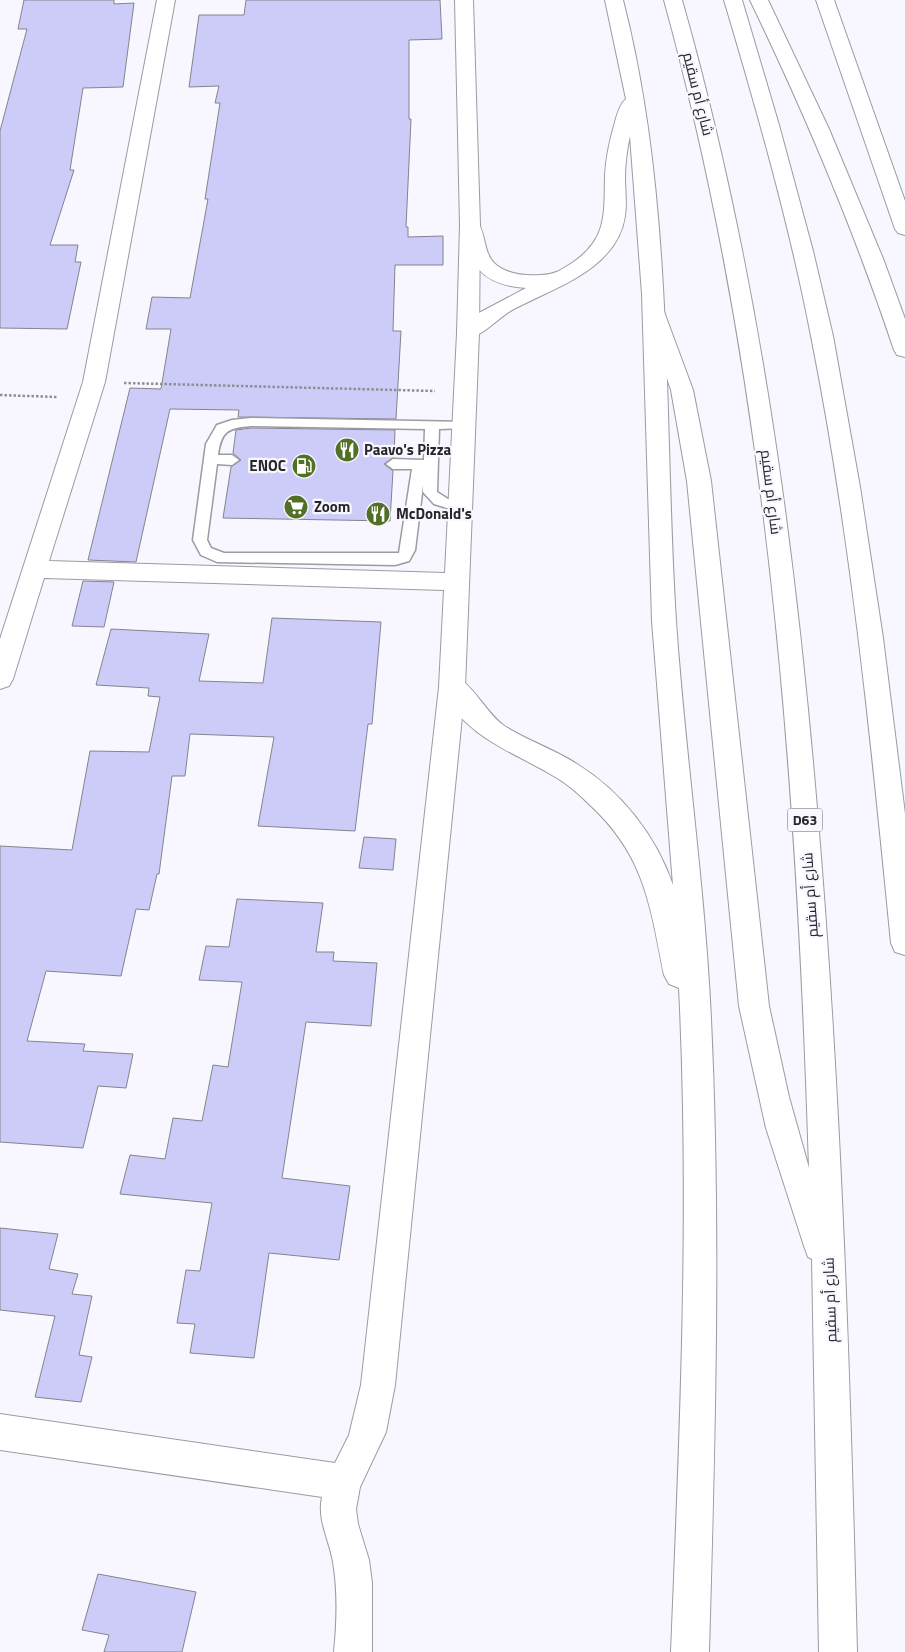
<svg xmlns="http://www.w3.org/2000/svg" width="905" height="1652" viewBox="0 0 905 1652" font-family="'Titillium Web',Cairo,sans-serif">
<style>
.building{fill:#cdccf8;stroke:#84848d}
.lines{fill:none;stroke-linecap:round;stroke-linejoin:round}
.service-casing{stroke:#9b9ba3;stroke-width:3}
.minor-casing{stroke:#9b9ba3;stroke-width:2}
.secondary-casing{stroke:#9b9ba3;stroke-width:2}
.primary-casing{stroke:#9b9ba3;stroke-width:2}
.path{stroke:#8f8e94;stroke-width:2.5;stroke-dasharray:2.5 2;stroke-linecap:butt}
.service{fill:#fff;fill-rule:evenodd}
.minor{fill:#fff;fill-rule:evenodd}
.secondary{fill:#fff;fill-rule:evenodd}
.primary{fill:#fff;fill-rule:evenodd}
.labels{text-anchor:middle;stroke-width:4.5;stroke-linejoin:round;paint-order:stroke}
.shield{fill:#f8f7ff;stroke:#66656a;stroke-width:1}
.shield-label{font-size:14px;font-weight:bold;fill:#27272a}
.street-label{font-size:15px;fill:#27272a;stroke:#f8f7ff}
.poi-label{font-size:15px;font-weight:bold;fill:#27272a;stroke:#f8f7ff;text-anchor:start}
</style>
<rect width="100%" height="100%" fill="#f8f7ff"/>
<g class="building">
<path d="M24,0h90v4l20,-1 -11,84 -40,1 -13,82h4l-24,75h28l-3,17h6l-14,67 -67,-1v-197l27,-102h-9z"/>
<path d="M246,0h194l2,39 -33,1v79h2l-5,108h2v10l35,-1v29h-48l-2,66h8l-5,88 -158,-2 1,-7 -69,-1 -34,153 -48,-2 42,-172 31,1 10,-60h-25l6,-32 38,1 18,-99h-3l15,-96h-5l4,-17 -30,1 10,-72h45z"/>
<path d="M251,428l144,2 -1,27 -10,7 9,7 -3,50 -167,-3 8,-51 10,-7 -8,-7 3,-23z"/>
<path d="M83,581l31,1 -10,45 -32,-1z"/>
<path d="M272,618l109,4 -9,102h-4l-13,107 -97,-5 16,-89 -84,-3 -5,42h-13l-13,98h-2l-8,36 -13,-1 -15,67 -75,-5 -19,70 58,3 -2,7 50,3 -7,34 -28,-2 -15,62 -83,-6v-296l72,4 18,-99 59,1 11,-55 -12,-1 1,-8 -53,-3 15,-56 98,5 -10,47 64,2z"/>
<path d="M364,837l32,2 -3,31 -34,-2z"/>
<path d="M237,899l86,4 -7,49h18l-1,9 44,2 -6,63 -65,-4 -24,156 68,8 -11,74 -70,-7 -15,105 -64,-5 5,-29 -18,-1 9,-53 14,1 12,-68 -92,-9 10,-39 35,4 8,-41 29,3 11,-56 15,2 14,-85 -43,-2 7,-34 23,1z"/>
<path d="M0,1228l58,6 -9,35 29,5 -6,20 20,2 -13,59 13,2 -11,45 -46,-5 20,-81 -55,-6z"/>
<path d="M98,1574l98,18 -14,60h-78l5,-17 -27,-5z"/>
</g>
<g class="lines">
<defs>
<path id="service" d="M251,418l218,4 2,3 -2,3 -30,1 -2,63 11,7 17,5 2,3 -7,5 -26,-8 -11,-12v-7l-8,65 -6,11 -14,4 -178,-3 -16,-7 -8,-15 13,-96 11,-19 15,-5zM251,426l174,3 -1,31 -31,-1 -7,5 7,5h19l-13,84h-175l-13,-5 -4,-8 10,-76 15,1 7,-5 -7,-5h-14c3,-24 10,-27 33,-29z"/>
<path id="minor" d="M157,0h18l-70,382 -56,179 396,12 12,-240 3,-108 -5,-225h18l7,225 -1,108 -14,354 -70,698 -9,47 -26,55 -4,22 2,15 11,36 3,23v69h-38c3,-30 4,-60 -1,-90 -4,-23 -16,-42 -11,-65l-322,-47v-36l335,49 14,-28 12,-50 78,-698 5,-97 -400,-12 -31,101 -4,7 -9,3v-50l83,-257z"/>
<g id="secondary">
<path d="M605,0h18c52,202 40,414 53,621 9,133 29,265 35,398 10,211 4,422 -2,633h-38c9,-221 19,-443 8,-664l-10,-4 -5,-9c-14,-70 -19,-119 -74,-170 -10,-10 -20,-19 -33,-27 -46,-28 -89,-38 -118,-91l4,-7c6,-2 12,-4 18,0 14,9 26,33 42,45 23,15 51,24 74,39 45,28 79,72 96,121l-21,-264 -10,-327 -12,-158c-3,13 -5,28 -5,42 0,12 2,25 0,38 -8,54 -72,72 -113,94 -16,9 -34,32 -52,28l-3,-5 20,-19 49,-26c-45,-3 -56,-23 -66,-63l3,-4h14c9,12 6,30 17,42 13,12 31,13 47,12 13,0 20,-5 31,-12 36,-24 32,-50 33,-88 1,-18 5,-36 10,-53 2,-8 5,-18 11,-23z"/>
<path d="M816,0h18l71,201v34l-7,-2 -3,-4z"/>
</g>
<g id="primary">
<path d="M664,0h18c75,264 112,535 135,808 24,281 33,562 40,844h-38l-7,-393 -4,-2 -4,-11 -38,-118 -27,-122 -52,-525 -16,-91 -28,-81 3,-5 7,-1 7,1 3,5 30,81 18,91 58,525 20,91 20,71c-12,-390 -41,-791 -145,-1168z"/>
<path d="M724,0h18l37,125 34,126 20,85 27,151 23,151 22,176v141l-10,-3 -4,-9c-20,-203 -40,-407 -80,-607 -22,-114 -54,-225 -87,-336z"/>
<path d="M750,0h18l61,129 55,132 21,58v38l-8,-2 -3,-5c-40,-120 -89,-236 -144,-350z"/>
</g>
</defs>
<use href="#service" class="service-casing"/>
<use href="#minor" class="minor-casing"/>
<use href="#secondary" class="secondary-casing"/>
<use href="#primary" class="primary-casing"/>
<g class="path">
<path d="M124,383l311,8"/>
<path d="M0,395l57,2"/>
</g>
<use href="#service" class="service"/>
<use href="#minor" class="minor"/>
<use href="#secondary" class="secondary"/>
<use href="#primary" class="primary"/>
</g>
<defs>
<symbol id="restaurant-disc" viewBox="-11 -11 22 22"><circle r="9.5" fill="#507025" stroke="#f8f7ff"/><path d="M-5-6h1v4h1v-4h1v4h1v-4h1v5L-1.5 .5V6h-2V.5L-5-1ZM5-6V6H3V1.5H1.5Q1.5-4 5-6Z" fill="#fff"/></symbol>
<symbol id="fuel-disc" viewBox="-11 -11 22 22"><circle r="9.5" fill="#507025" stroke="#f8f7ff"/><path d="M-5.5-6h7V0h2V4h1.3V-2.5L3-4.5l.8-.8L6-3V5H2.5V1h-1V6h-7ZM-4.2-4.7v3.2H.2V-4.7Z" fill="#fff"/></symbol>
<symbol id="supermarket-disc" viewBox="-11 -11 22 22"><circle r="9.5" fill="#507025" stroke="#f8f7ff"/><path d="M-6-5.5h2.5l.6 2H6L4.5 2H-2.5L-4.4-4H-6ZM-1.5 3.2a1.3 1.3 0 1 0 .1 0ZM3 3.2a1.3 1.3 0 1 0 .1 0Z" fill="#fff"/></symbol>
</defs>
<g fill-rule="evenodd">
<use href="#restaurant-disc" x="333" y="436" width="28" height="28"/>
<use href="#fuel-disc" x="290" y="452" width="28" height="28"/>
<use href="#supermarket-disc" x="282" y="493" width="28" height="28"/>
<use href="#restaurant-disc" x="364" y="500" width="28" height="28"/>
</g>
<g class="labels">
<rect class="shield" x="787.5" y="808.5" width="35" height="23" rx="4"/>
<g class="shield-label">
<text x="805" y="825">D63</text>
</g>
<g class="street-label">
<text transform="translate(698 94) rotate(76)" y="5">شارع أم سقيم</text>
<text transform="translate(771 492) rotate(83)" y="5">شارع أم سقيم</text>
<text transform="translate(810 895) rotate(-94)" y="5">شارع أم سقيم</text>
<text transform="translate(830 1300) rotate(-92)" y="5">شارع أم سقيم</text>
</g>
<g class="poi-label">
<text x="364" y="455">Paavo's Pizza</text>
<text x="286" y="471" text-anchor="end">ENOC</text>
<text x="314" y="512">Zoom</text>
<text x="396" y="519">McDonald's</text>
</g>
</g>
</svg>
